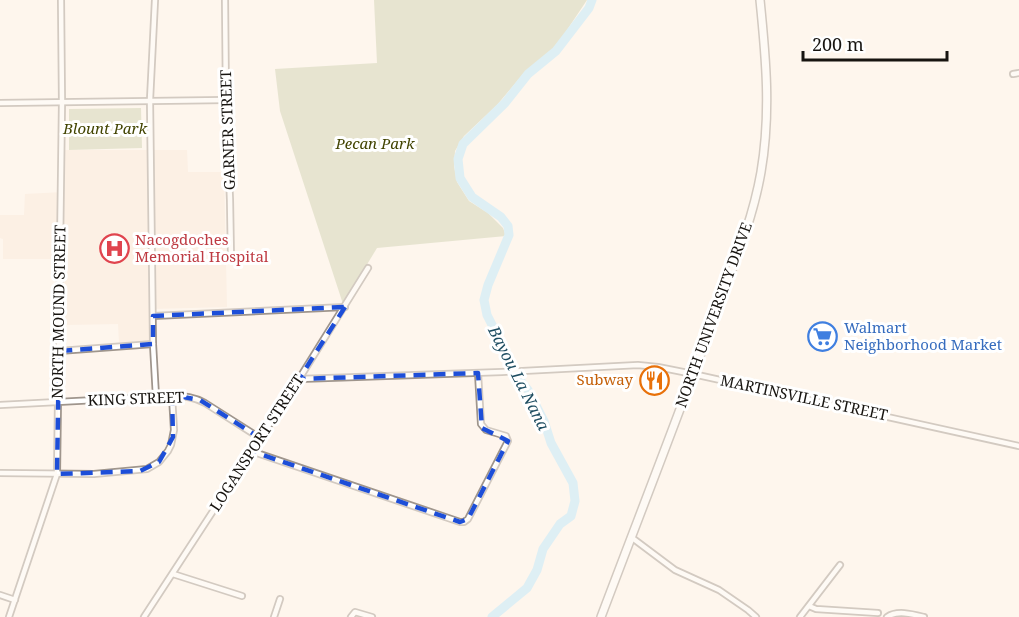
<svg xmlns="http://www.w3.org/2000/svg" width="1019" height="617" viewBox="0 0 1019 617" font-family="'Noto Serif',serif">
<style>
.built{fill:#fae8d9}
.green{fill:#cccfad}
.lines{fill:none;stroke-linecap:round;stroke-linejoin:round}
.river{stroke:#b8e6fd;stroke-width:9}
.minor-casing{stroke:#9f958c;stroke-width:8}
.secondary-casing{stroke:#9f958c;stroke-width:10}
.minor{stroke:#fff;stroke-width:4.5}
.secondary{stroke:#fff;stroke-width:7}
.marked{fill:none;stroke:#1d4ed8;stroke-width:4.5;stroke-dasharray:12 8;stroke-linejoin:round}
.labels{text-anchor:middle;stroke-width:6;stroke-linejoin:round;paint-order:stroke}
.park-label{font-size:15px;font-style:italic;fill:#424401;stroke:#fff}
.street-label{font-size:15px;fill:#171410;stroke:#fff}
.health-label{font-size:15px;fill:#be3a42;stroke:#fff;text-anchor:start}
.shop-label{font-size:15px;fill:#366cbe;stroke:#fff;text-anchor:start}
.food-label{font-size:15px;fill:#c56008;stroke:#fff;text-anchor:end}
.water-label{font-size:16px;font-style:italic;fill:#1e4d61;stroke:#fff}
</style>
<rect width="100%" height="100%" fill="#fef5ed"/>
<path class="built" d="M64,150h123l1,22h36l3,135 -77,2 -1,32 -30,1 -1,-18 -55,1 1,-66h-61v-20l-3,-1v-23h24l1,-21 39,-2z"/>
<g class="green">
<path d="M374,0h213l-20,30 -4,9 -11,11 -28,23 -27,32 -33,31 -9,15 -1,15 3,16 12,19 19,12 15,15 3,8 -129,12 -34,56 -63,-193 -5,-42 102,-6z"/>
<path d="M141,108l1,40 -73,2v-41z"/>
</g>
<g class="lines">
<path class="river" d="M492,617l35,-29 10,-18 6,-21 17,-25 11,-8 4,-15 -2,-18 -22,-40 -7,-22 -16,-31 -8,-10 -33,-65 -3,-15 4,-15 21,-50 -1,-9 -7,-9 -29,-20 -12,-19 -2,-19 5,-15 42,-41 23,-29 28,-23 33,-43 3,-8"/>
<defs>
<g id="minor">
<path d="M155,0l-5,100 3,244 3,53"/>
<path d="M225,0l1,100 4,100 1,59"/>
<path d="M1013,74l6,-1"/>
<path d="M0,103l226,-3"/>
<path d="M153,316l192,-9"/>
<path d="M59,351l94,-7"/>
<path d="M299,379l203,-7 136,-7 20,2 35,7 326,72"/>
<path d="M0,405l172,-9c13,0 22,1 33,7l55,35"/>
<path d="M251,451l209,71h4l4,-3 40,-78 -2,-5 -20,-6 -5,-6 -3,-51"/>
<path d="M0,473l94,1 53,-5 12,-7 9,-11 3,-6 3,-15 -2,-34"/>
<path d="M631,537l44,33 44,20 29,20 8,7"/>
<path d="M173,574l69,22"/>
<path d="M0,595l15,5"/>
<path d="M809,606l7,3 62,4"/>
<path d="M9,617l48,-143 5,-372 -1,-102"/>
<path d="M144,617l155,-238 69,-111"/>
<path d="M274,617l6,-18"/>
<path d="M351,617l4,-5 17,5"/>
<path d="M800,617l40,-52"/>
<path d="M887,617c10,-7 25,-3 37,0"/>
</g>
<path id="secondary" d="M601,617c37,-98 75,-195 111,-294 18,-49 40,-99 49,-151 10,-59 5,-113 -1,-172"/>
</defs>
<use href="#minor" class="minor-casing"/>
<use href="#secondary" class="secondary-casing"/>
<use href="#minor" class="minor"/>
<use href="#secondary" class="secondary"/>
</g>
<path d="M0 0H1019V617H0ZM345,307l-46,72 179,-6 4,55 26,13 -40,78 -8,3 -209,-71 9,-13 -60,-38 -28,-5 1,42 -14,25 -19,9 -83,3 2,-123 94,-7v-28z" fill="#fef5ed" fill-opacity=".55" fill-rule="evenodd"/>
<path class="marked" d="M345,307l-46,72 179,-6 4,55 26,13 -40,78 -8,3 -209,-71 9,-13 -60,-38 -28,-5 1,42 -14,25 -19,9 -83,3 2,-123 94,-7v-28z"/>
<defs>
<symbol id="hospital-ring" viewBox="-11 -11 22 22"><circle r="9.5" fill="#fff" stroke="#e0444e" stroke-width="1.5"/><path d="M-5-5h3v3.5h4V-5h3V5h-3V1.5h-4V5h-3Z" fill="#e0444e"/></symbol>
<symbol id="supermarket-ring" viewBox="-11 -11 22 22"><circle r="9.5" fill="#fff" stroke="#3f7fe0" stroke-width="1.5"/><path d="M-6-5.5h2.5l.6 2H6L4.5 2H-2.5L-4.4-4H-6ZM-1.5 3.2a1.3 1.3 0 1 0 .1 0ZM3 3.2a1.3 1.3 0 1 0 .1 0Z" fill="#3f7fe0"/></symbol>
<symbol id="restaurant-ring" viewBox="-11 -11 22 22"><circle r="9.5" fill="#fff" stroke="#e8710a" stroke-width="1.5"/><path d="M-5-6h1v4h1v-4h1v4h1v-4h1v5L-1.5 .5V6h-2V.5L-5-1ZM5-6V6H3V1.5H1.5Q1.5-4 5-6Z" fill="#e8710a"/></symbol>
</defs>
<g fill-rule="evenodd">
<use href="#hospital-ring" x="98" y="232" width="33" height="33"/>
<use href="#supermarket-ring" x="806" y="320" width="33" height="33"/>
<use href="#restaurant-ring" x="638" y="364" width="33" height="33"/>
</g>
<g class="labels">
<g class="park-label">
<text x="105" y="134">Blount Park</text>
<text x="375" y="149">Pecan Park</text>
</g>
<g class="street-label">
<text transform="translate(228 130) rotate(-92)" y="5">GARNER STREET</text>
<text transform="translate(59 312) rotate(-89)" y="5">NORTH MOUND STREET</text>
<text transform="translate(714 315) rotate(-70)" y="5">NORTH UNIVERSITY DRIVE</text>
<text transform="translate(804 398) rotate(12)" y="5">MARTINSVILLE STREET</text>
<text transform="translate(136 399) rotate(-2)" y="5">KING STREET</text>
<text transform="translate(257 443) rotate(-57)" y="5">LOGANSPORT STREET</text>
</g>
<g class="health-label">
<text x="135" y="245">Nacogdoches<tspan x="135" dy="17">Memorial Hospital</tspan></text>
</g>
<g class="shop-label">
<text x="844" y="333">Walmart<tspan x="844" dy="17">Neighborhood Market</tspan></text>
</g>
<g class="food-label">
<text x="633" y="385">Subway</text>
</g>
<g class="water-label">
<text transform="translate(519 378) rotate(63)" y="6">Bayou La Nana</text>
</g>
</g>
<path d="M803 51v9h144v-9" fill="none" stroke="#171410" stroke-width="3"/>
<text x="812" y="51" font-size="18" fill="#171410" stroke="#ffffff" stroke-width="4.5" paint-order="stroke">200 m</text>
</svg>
